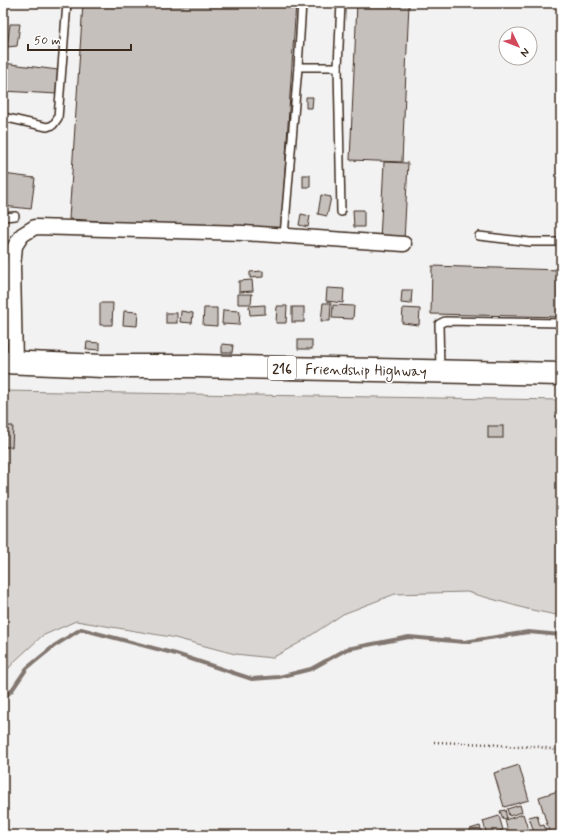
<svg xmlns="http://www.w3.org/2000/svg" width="564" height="838" viewBox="0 0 564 838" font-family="Mynerve,sans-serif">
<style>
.green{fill:#d8d5d2;stroke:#8a8078}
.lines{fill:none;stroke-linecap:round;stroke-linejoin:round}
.stream{stroke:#827770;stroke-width:4}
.building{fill:#c6c0bd;stroke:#3b2a1e}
.lane-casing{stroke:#3b2a1e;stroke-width:10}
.street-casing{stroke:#3b2a1e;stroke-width:17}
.primary-casing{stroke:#3b2a1e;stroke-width:25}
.path{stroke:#3b2a1e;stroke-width:2.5;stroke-dasharray:1 3;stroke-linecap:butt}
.lane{stroke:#fff;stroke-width:7}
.street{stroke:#fff;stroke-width:14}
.primary{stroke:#fff;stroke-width:22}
.labels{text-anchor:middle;stroke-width:3;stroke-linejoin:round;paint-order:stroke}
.shield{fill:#fff;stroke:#766a62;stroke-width:1}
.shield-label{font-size:14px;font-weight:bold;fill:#3b2a1e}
.street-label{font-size:15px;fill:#3b2a1e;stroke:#fff}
</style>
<rect width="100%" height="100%" fill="#f3f2f2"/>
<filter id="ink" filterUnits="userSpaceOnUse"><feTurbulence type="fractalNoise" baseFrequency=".025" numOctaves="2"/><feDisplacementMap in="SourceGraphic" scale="8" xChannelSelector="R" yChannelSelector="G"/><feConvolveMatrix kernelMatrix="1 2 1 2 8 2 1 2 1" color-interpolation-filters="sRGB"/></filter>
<g filter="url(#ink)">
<path class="green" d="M3,391l558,9v216l-34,-7 -60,-17 -72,2 -52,20 -42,28 -29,16 -37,-4 -64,-17 -95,-16 -34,15 -26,24 -13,15z"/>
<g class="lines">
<path class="stream" d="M3,699l9,-9 15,-22 27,-22 27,-17 95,25 76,25 27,-2 32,-8 36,-20 62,-12 55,5 64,-10 33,3"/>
</g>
<g class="building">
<path d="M83,3h213l-15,229 -212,-13z"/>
<path d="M357,3h52l-7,159 -52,-2z"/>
<path d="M10,24h10l-3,22 -10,1z"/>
<path d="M3,63l55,7 -1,24 -54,-3z"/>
<path d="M306,97h7l-1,11h-6z"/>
<path d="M384,162l24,1 -4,78 -24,-1z"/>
<path d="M3,174l32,4 -4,31 -28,-3z"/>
<rect x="303" y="175" width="7" height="12"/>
<path d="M321,195l10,2 -4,19 -9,-2z"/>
<path d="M353,210h11v17h-10z"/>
<path d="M301,214l9,2 -2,11 -9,-2z"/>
<path d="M432,266l129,4v47l-130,-3z"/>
<path d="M263,271v6l-13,1v-6z"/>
<path d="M252,280l1,11 -14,1v-11z"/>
<path d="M327,288l17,1 -1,14 -17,-2z"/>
<path d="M402,290h10l-1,14 -10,-1z"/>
<path d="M238,294h14l-1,10h-13z"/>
<path d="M100,303h13l-1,22h-12z"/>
<path d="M323,303h8l-1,18h-9z"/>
<path d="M265,305v9l-15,1 -1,-9z"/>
<path d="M333,305l21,1 -1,13 -21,-1z"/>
<path d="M277,306h10l-1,17h-10z"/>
<rect x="292" y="307" width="12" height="15"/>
<path d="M204,308h13v18l-14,-1z"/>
<path d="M403,308l17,1 -1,16 -17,-2z"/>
<path d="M223,310l17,1 -1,14 -17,-1z"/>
<path d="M124,311l14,1 -1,14 -14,-1z"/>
<path d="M181,311l12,2 -1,10 -12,-1z"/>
<rect x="166" y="313" width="11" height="10"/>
<rect x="298" y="340" width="14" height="9"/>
<path d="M87,342l13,1v7l-14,-1z"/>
<path d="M222,344l11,1 -1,8h-10z"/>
<path d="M3,426h10l-1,21h-9z"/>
<rect x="488" y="426" width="15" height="12"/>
<path d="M519,765l10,35 -25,7 -10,-34z"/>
<path d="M561,790v45h-11l-11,-38z"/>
<path d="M520,805l2,7 -13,4 -2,-7z"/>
<path d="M505,810l2,8 -4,1 -3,-8z"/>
<path d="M523,814l7,21h-21l-4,-15z"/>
<path d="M537,815l3,11 4,-1 4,10h-13l-6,-18z"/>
<path d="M499,816l4,14 -16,5 -4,-14z"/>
<path d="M480,826l2,7 -11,2 -1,-6z"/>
</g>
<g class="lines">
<defs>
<g id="lane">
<path d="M341,3l-3,64 3,145"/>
<path d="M298,67h40"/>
<path d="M3,117l44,10 6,-2 5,-7 9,-115"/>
<path d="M3,217l12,-1"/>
<path d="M284,236l14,-169 4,-64"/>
<path d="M479,236l51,6h31"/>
<path d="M440,369l-1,-45 6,-3 116,2"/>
</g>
<path id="street" d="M15,362l-2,-95 2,-21 7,-11 13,-8 209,6 160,11"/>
<path id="primary" d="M3,362l100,4h94l364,8"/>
</defs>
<use href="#lane" class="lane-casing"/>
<use href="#street" class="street-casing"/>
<use href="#primary" class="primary-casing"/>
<path class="path" d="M434,742l56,2 26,3 19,-1 26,5"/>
<use href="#lane" class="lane"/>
<use href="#street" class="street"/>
<use href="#primary" class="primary"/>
</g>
</g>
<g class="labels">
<rect class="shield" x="268" y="356" width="28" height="24" rx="3"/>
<g class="shield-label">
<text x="282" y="373">216</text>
</g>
<g class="street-label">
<text transform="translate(366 370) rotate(1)" y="5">Friendship Highway</text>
</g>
</g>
<rect width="564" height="838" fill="none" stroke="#fff" stroke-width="16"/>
<rect x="8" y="8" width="548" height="822" fill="none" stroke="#3b2a1e" stroke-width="1.5" filter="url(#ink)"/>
<g transform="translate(518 46) rotate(133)"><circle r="19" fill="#ffffff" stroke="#b1aaa5"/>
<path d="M0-3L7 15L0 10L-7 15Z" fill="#d1495b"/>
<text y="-6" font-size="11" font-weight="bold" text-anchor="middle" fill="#3b2a1e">N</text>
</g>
<path d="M28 44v6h103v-6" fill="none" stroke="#3b2a1e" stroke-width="2"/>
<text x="34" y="44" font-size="12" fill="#3b2a1e" stroke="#ffffff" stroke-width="3" paint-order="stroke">50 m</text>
</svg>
